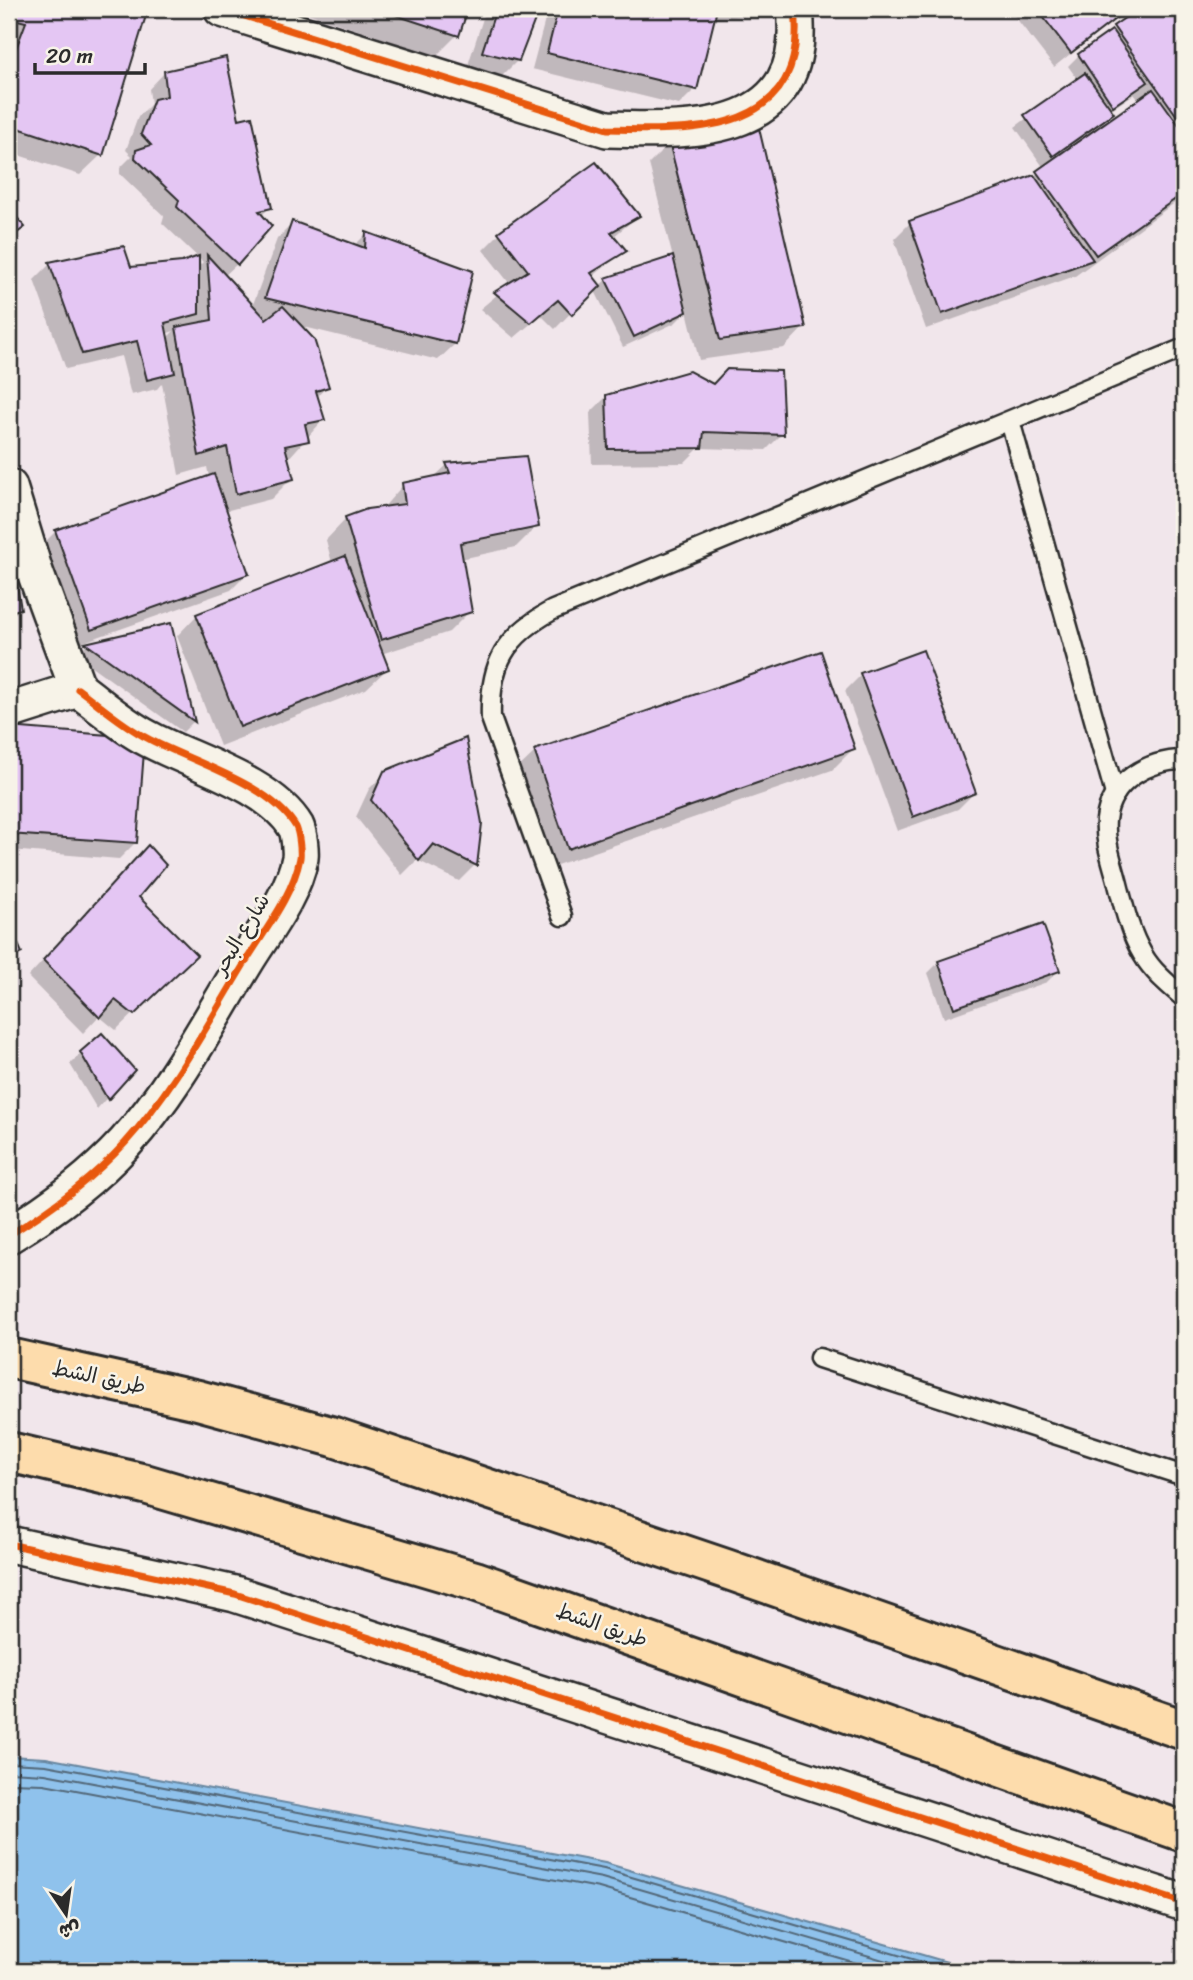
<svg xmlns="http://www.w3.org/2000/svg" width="1193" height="1980" viewBox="0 0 1193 1980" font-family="Sriracha,'Playpen Sans Arabic',sans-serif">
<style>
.water{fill:#8fc2ec;stroke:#67869f;stroke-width:2}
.shadow{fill:#0003;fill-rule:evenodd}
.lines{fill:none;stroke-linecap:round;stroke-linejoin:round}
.shore{stroke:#536778;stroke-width:2}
.building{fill:#e4c6f3;stroke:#2b2b2b;stroke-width:2}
.lane-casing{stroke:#2b2b2b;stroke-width:23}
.street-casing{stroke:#2b2b2b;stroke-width:40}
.highway-casing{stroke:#2b2b2b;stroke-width:44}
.lane{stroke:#f7f3e8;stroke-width:18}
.street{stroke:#f7f3e8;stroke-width:35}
.highway{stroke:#fddcac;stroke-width:38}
.cycleway-casing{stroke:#f7f3e8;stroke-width:11}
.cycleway{stroke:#e8590c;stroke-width:7}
.labels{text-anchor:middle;stroke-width:5;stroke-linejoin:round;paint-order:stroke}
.street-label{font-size:21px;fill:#2b2b2b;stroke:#f7f3e8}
</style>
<rect width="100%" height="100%" fill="#f1e6eb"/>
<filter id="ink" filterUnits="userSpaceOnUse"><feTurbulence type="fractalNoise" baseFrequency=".0143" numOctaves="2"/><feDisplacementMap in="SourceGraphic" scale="14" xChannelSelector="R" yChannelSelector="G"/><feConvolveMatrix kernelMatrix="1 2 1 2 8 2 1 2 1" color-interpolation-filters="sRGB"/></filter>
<g filter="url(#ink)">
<path class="water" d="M9,1756l37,2 559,105 373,108h-969z"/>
<g class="shadow">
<path d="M9,9h137l-45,146 -21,20 -71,-23z"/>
<path d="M295,9h171l-9,26 -21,21z"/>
<path d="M486,9h51l-19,51 -16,16 -35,-8z"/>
<path d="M553,9h197l-7,7 -30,3 -18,70 -16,16 -147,-36 14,-53z"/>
<path d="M1009,9h117l-72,58z"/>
<path d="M1141,9h38l5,7v180l-109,80 -149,53 -32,-90 16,-16 123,-46 11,-9 -29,-41 63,-47 -10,-14 11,-11zM1134,94l5,6 -41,29 14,-16 -2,-3z"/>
<path d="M165,72l73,49 32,86 -9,9 -24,48 -13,12 28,31 25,-68 16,-16 61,23 12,-12 89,110 -17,16 -138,-34 27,60 -11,12 7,22 -36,40 5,18 -21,21 -46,12 22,63 -16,16 -156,55 -35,-98 16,-16 153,-54 -2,-10 -28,8 -17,-92 -5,6 -26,6 -10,-39 -55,13 -32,-89 16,-16 73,-16 7,20h67l6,-6 -41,-39 2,-7 -44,-42v-6l12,-12 -6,-6 12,-33 13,-13 -2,-15zM174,331l-8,8 -1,-5z"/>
<path d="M670,143l134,184 -20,21 -85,12 -12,-49 -12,12 -52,24 -29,-58 -39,40 -14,-14 -27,23 -34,-29 30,-25 -27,-34 16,-16 97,-70 42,52 -25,21 12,14 -33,26 7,9 7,-6 67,-22 -24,-94z"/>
<path d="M607,396l175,38 -16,16 -67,-2 -15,15 -92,1 -2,-51z"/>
<path d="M447,465l90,61 -21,21 -55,12 9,52 -21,21 -68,22 6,15 -21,20 -146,57 -43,-110 20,-21 135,-52 -6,-23 20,-21 37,-11 20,-23 30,-7z"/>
<path d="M9,547l11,62 -11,10z"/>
<path d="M170,625l23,97 -10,10 -107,-77 10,-10z"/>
<path d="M861,675l113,118 -16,16 -61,22 -52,-140z"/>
<path d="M9,729l135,10 -9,104 -16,16 -110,-9z"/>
<path d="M853,749l-21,21 -284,98 -34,-96 21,-20z"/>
<path d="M385,773l90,92 -16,16 -42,-21 -15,15 -46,-58 13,-28z"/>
<path d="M132,864l5,33 41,73 -62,60 -17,-14 -16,17 -55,-56z"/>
<path d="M9,928l11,25 -11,11z"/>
<path d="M939,962l119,9 -11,11 -103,36 -16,-45z"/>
<path d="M81,1053l51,16 -35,40 -27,-45z"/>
</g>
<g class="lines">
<g class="shore">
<path d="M9,1763l37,2 558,104 349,102"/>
<path d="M9,1772l36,2 557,104 319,93"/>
<path d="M9,1783l35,1 555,104 285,83"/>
</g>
</g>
<g class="building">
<path d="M9,9h139l-45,147 -94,-31v-58l17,-45 -17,-4z"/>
<path d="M377,9h91l-9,27z"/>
<path d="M496,9h43l-20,52 -37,-9z"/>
<path d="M558,9h159l-20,81 -150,-37z"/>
<path d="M1037,9h91l-57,44z"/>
<path d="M1138,9h43l3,4 -2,110 -69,-97z"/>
<path d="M1112,30l36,52 -35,24 -35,-52z"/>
<path d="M226,57l13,62 13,-3 20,92 -13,3 13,15 -34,39 -61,-58 2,-7 -44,-42 1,-8 15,-5 -10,-11 13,-35 13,-3 -3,-25z"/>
<path d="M1085,73l29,40 -61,43 -29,-41z"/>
<path d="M1153,89l28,39 3,-2v67l-88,62 -60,-84z"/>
<path d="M758,124l48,204 -86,12 -51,-198z"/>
<path d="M596,162l44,54 -29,16 16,19 -36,22 10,13 -29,29 -14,-15 -27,23 -37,-31 34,-21 -30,-39z"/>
<path d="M1034,175l59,85 -151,54 -33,-93z"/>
<path d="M9,208l16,19 -16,12z"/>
<path d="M292,221l73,27 1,-16 107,39 -17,73 -191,-46z"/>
<path d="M124,246l7,21 51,-5 17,-6v58l-34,9 10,50 -28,7 -10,-39 -55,13 -33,-92z"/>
<path d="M207,255l59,64 17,-13 31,33 15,48 -13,4 9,29 -20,4 4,17 -24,5 9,33 -58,15 -9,-47 -28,9 -23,-129 36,-7z"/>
<path d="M673,256l14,56 -53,25 -29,-59z"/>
<path d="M727,369l54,2 3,64 -80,-3 -2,16 -94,1 -2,-54 83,-24 24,13z"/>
<path d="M526,456l13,71 -79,16 12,69 -91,28 -36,-123 22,-8 38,-5 -3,-21 48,-10 -4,-10z"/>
<path d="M214,474l35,100 -158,56 -36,-100z"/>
<path d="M9,537l12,72 -12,3z"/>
<path d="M345,556l44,113 -149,58 -44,-113z"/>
<path d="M171,623l24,99 -110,-79z"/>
<path d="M923,650l53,143 -63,24 -53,-144z"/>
<path d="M821,651l34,98 -287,100 -34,-99z"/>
<path d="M9,727l136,11 -8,105 -128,-9z"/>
<path d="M466,738l16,85 -5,43 -44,-22 -14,17 -48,-61 13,-29z"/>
<path d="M148,845l18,20 -27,32 58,58 -63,60 -19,-15 -15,18 -57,-58z"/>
<path d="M9,923l13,30 -13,6z"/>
<path d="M1043,924l17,47 -106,37 -16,-47z"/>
<path d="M102,1033l33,37 -27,30 -28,-48z"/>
</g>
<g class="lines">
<defs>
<g id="lane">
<path d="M1010,421l105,373"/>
<path d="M1184,760c-35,0 -74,21 -78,60 -2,21 7,44 12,64 6,24 12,49 25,71 10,17 26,30 41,43"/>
<path d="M562,916l-71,-198c-2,-54 14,-82 62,-108l631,-262"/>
<path d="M819,1358l365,118"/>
</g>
<g id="street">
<path d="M222,9l385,120c90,3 202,5 188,-120"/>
<path d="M9,487l26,85 43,117"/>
<path d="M9,711l69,-22"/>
<path d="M9,1235c41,-25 84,-57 116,-92 49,-54 83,-120 121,-182 19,-31 47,-66 54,-103 1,-7 -1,-25 -4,-31 -26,-44 -107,-66 -149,-89 -25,-13 -47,-33 -69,-49"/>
<path d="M9,1544l226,50 949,309"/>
</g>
<g id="highway">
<path d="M9,1358l189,42 136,37 392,132 458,161"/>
<path d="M9,1452l136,32 330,97 709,251"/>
</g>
</defs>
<use href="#lane" class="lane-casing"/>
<use href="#street" class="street-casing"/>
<use href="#highway" class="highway-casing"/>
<use href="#lane" class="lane"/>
<use href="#street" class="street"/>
<use href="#highway" class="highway"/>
<defs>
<g id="cycleway">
<path d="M222,9l385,120c90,3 202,5 188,-120"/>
<path d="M9,1235c41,-25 84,-57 116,-92 49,-54 83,-120 121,-182 19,-31 47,-66 54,-103 1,-7 -1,-25 -4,-31 -26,-44 -107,-66 -149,-89 -25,-13 -47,-33 -69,-49"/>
<path d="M9,1544l226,50 949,309"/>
</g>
</defs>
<use href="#cycleway" class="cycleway-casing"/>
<use href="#cycleway" class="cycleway"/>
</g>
</g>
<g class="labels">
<g class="street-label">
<text transform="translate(241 934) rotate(-59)" y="7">شارع البحر</text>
<text transform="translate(99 1377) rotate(12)" y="7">طريق الشط</text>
<text transform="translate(602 1625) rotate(19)" y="7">طريق الشط</text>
</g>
</g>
<rect width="1193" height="1980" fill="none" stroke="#f7f3e8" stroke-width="35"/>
<rect x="18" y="18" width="1158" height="1945" fill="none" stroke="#2b2b2b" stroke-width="2.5" filter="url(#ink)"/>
<g transform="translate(66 1914) rotate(167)" stroke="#f7f3e8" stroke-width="5" paint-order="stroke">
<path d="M0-5L12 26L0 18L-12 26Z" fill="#2b2b2b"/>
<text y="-10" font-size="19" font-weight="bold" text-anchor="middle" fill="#2b2b2b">ش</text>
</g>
<path d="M35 63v10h110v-10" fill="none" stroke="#2b2b2b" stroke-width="3.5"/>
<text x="46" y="63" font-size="21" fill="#2b2b2b" stroke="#f7f3e8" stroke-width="5" paint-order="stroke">20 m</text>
</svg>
